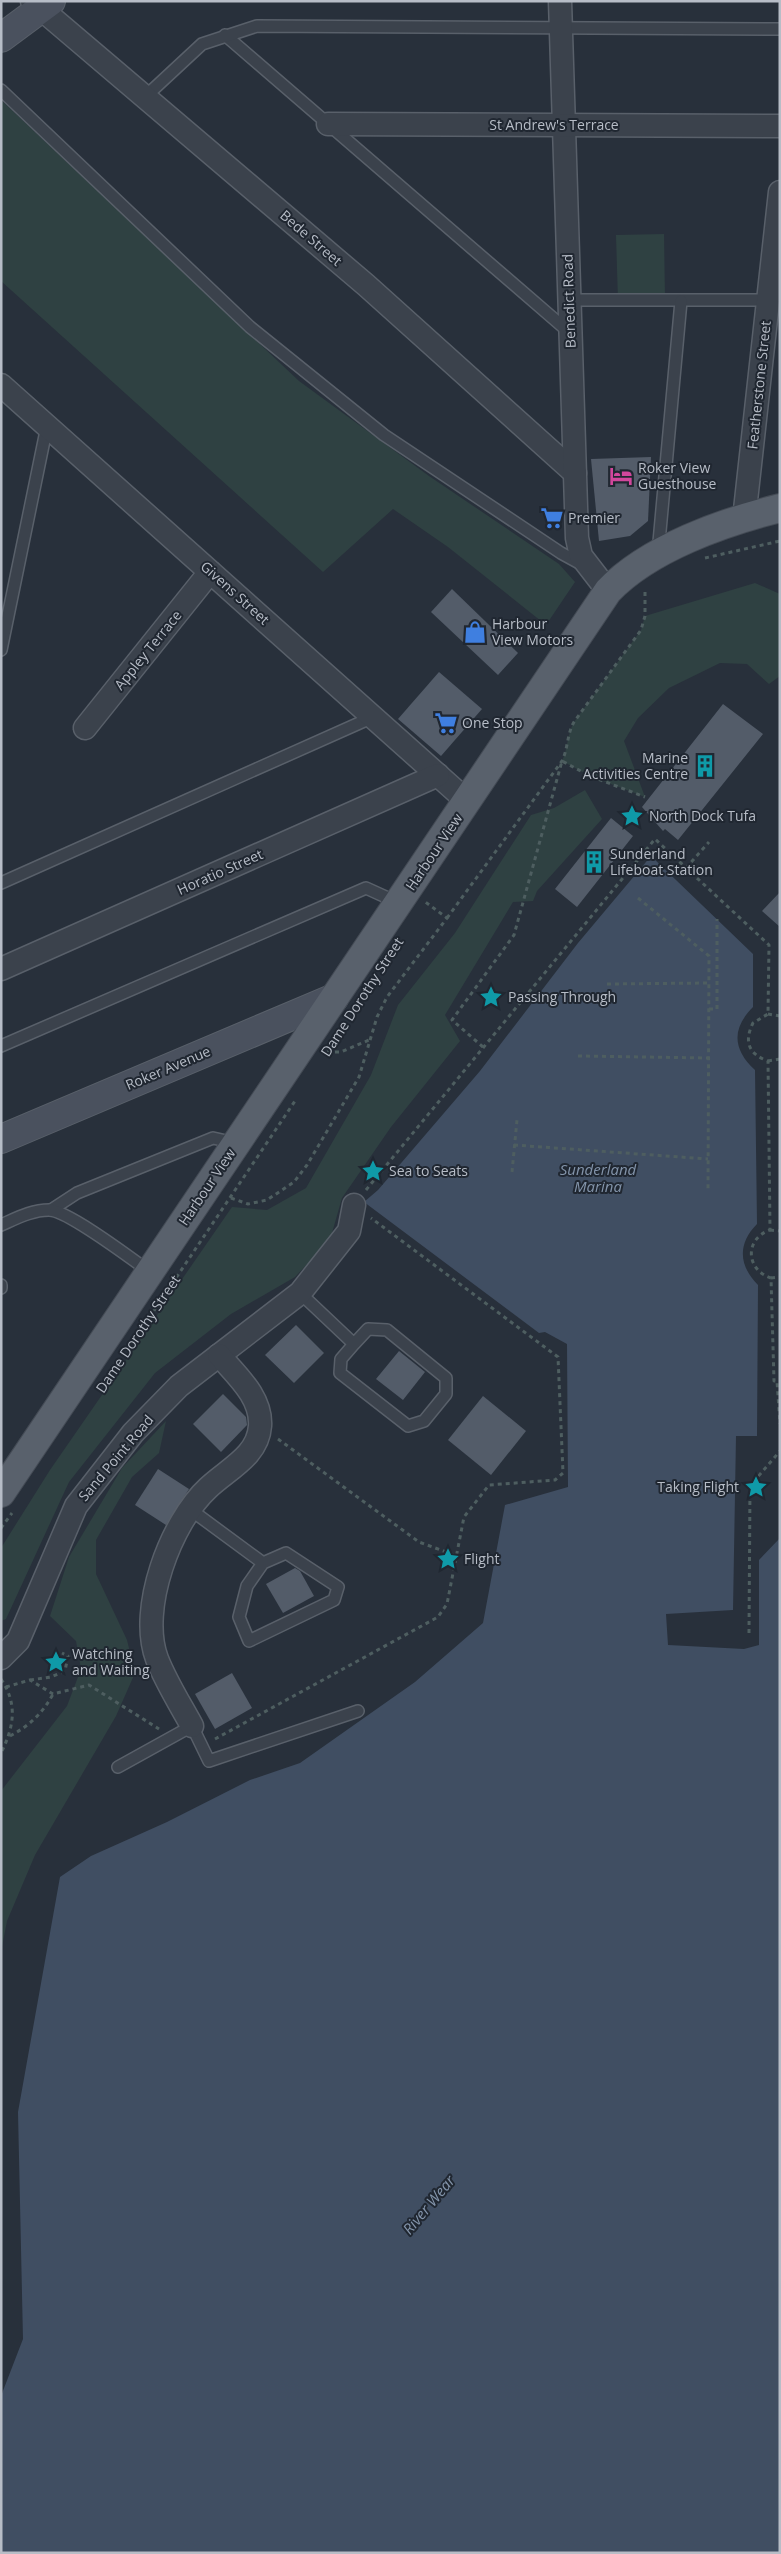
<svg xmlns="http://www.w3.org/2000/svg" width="781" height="2554" viewBox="0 0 781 2554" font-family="'Open Sans',sans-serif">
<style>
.green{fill:#2f4142}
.water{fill:#404e62}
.building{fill:#535c69}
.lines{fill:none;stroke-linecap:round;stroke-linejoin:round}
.lane-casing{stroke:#59606a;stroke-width:14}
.street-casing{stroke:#59606a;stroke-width:25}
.secondary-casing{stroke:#59606a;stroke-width:30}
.primary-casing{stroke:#444b55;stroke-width:30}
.path{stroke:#4e5e60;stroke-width:3;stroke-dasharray:4 4;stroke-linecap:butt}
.lane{stroke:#3b424c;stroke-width:11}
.street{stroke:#3b424c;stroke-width:22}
.secondary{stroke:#4a515e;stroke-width:28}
.primary{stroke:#59616c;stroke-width:28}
.labels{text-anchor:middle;stroke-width:4;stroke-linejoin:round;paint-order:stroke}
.street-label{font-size:14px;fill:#b7bdc7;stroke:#202731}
.poi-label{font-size:14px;fill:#b7bdc7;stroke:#202731;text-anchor:start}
.water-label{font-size:15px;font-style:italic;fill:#8394aa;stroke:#202731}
</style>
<rect width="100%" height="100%" fill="#28303b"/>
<g class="green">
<path d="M1,100l298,281 130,95 130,88 16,18 -29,43 -98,-78 -55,-38 -70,63 -322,-291z"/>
<path d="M664,234l1,66 -47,1 -2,-66z"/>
<path d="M755,583l25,11v82l-11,8 -22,-20 -27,-1 -51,25 -31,30 -14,23 21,56 -55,-21 -28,-15c6,-12 5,-27 12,-39l67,-92 4,-14z"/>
<path d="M585,790l17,29 -65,72 -4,10 -20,1 -68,113 15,26 -69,86 -49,71 -12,42 -35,37 -64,37 -76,59 -86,109 -63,137 -5,2v-73l49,-78 182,-263 35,3 39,-22 65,-113 27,-70 57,-72 76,-118 23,-7z"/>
<path d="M166,1421l-7,32 -27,24 -36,63v34l31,66 8,33 -19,43 -81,139 -28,66 -6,31v-161l66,-85 14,-37 -5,-28 -26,-25 19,-59 53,-89z"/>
</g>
<path class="water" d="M651,856l102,98v53c-21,21 -21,42 2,63l2,154c-20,20 -18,42 1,61l-1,151h-21l-3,174 -67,4 2,31 76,4 15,-4v-85l21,-22v1015h-779v-157l22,-57 -5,-227 42,-235 31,-21 76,-34 83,-42 50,-17 115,-81 68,-59 22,-118 63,-18 -1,-143 -22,-12 -6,1 -175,-131 14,-12 102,-119 98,-128z"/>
<g class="building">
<path d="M651,457l-3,64 -18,15 -31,5 -8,-82z"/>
<path d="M452,589l66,64 -20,22 -67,-63z"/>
<path d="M439,672l43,37 -41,47 -43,-37z"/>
<path d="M723,704l40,30 -85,106 -13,-11 -2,2 -21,-24z"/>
<path d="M611,818l22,18 -56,71 -22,-18z"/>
<path d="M780,892v35l-18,-16z"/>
<path d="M296,1325l28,28 -30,30 -29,-28z"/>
<path d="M399,1351l26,21 -22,28 -27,-21z"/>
<path d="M223,1394l23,23 1,8 -26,27 -28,-28z"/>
<path d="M483,1396l43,35 -35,44 -43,-35z"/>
<path d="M158,1469l31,20 -23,36 -31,-20z"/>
<path d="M295,1568l5,3 14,25 -31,17 -17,-29z"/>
<path d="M232,1673l20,35 -37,21 -20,-35z"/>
</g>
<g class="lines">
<defs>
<g id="lane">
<path d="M225,35l344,297"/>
<path d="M1,90l249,237 134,108 177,118 22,12"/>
<path d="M146,96l56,-52 55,-18 523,3"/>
<path d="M569,300h199"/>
<path d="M658,553l23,-252"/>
<path d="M1,650l46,-224"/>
<path d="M1,883l372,-166"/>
<path d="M1,1046l365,-158 33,15"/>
<path d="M51,1210l26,-17 136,-55 22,5"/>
<path d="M1,1225c16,-7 31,-15 48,-15 18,0 83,49 101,62"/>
<path d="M1,1285v3"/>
<path d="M300,1293l54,51 14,-15 19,1 59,48v16l-22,27 -16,5 -68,-53 1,-14 13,-15"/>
<path d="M191,1510l72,53 23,-10 52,34 -4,13 -85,41 -10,-24 8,-31 16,-23"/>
<path d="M118,1767l74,-41 17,35 149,-50"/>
</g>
<g id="street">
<path d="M32,1l334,284 209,188"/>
<path d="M560,1l17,537 4,18 27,35"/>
<path d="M328,124l452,2"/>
<path d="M1,385l467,417"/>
<path d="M744,519l36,-327"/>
<path d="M85,728l125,-156"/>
<path d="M1,969l437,-194"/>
<path d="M1,1658l17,-17 58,-135 57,-73 46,-47 121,-93 49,-62 5,-26"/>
<path d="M192,1726c-12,-22 -26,-44 -35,-67 -19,-50 14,-137 51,-171 20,-19 50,-32 52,-62 2,-29 -24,-51 -41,-71"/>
</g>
<g id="secondary">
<path d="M1,38l50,-37"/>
<path d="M1,1139l333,-141"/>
</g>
<path id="primary" d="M1,1493l607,-902c41,-43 116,-69 172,-83"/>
</defs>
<use href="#lane" class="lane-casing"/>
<use href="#street" class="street-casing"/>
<use href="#secondary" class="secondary-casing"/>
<use href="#primary" class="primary-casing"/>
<g class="path">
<path d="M705,558l75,-17"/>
<path d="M686,868l23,-26"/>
<path d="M638,898l71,58 -1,234"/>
<path d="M447,918l115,-157c6,-12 5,-27 12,-39l67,-92 4,-14v-25"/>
<path d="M607,984l102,-1"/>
<path d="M709,1009h8v-90"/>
<path d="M768,1014l12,2"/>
<path d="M483,1047l-31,-27 62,-85 48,-174 28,15 55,21"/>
<path d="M327,1052h14l28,-12"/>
<path d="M578,1056l131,2"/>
<path d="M768,1061l12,-2"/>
<path d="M514,1145l194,14"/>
<path d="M512,1172l5,-52"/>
<path d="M366,1190l289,-351 114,106 -1,69 -15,9c-9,18 -5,31 15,38l2,169c-26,9 -24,40 1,48l3,103h3l3,43"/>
<path d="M231,1198l17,6 19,-4 27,-18 13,-17 52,-88 18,-60 10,-20 60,-79 -23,-17"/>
<path d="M770,1230l10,1"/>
<path d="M771,1278l9,-1"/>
<path d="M145,1324l150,-223"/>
<path d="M278,1439l141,103 38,14"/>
<path d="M1,1528l11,-15"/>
<path d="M749,1633l1,-147 30,-35"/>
<path d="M1,1679c17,25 13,48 0,74"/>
<path d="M30,1680l21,-3 14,-6 3,-15 -6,-3"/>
<path d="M6,1687l24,-7 23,14 36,-9 70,44"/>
<path d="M10,1736c19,-10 33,-23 43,-42"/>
<path d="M215,1739l223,-122 9,-13 17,-87 25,-32 66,-5 8,-7 -5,-116 -187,-139"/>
</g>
<use href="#lane" class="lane"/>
<use href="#street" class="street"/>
<use href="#secondary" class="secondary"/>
<use href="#primary" class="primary"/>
</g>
<defs>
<symbol id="hotel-bare" viewBox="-9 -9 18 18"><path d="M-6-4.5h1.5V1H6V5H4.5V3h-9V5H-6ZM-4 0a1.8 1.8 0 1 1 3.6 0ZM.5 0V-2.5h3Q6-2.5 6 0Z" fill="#d1479c" stroke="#202731" stroke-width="2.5" paint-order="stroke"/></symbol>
<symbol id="supermarket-bare" viewBox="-9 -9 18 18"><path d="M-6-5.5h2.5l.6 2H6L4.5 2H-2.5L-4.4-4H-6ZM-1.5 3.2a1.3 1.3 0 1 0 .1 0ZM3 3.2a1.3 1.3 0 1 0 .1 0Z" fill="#3f7fe0" stroke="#202731" stroke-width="2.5" paint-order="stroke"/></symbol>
<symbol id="shop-bare" viewBox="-9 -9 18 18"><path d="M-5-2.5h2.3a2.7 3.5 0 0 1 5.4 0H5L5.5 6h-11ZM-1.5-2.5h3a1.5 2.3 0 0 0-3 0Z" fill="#3f7fe0" stroke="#202731" stroke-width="2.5" paint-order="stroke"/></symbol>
<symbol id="building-bare" viewBox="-9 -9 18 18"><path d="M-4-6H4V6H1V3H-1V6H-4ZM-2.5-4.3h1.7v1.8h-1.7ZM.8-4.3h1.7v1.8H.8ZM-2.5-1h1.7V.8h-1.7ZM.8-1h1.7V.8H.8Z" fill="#0f9aa8" stroke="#202731" stroke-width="2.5" paint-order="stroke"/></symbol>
<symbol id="sight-bare" viewBox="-9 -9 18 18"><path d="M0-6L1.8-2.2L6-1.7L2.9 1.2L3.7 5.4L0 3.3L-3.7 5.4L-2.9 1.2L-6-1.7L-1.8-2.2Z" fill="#0f9aa8" stroke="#202731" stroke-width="2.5" paint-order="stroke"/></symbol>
</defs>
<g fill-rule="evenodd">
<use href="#hotel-bare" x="605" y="460" width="32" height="32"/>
<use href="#supermarket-bare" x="536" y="502" width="32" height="32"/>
<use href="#shop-bare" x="459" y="616" width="32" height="32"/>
<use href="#supermarket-bare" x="430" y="707" width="32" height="32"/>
<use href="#building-bare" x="689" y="750" width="32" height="32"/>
<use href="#sight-bare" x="616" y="800" width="32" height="32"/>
<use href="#building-bare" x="578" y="846" width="32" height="32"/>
<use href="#sight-bare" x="475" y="981" width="32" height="32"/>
<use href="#sight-bare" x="357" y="1155" width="32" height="32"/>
<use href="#sight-bare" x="740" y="1471" width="32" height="32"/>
<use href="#sight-bare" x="432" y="1543" width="32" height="32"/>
<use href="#sight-bare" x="40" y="1646" width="32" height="32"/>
</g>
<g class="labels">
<g class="street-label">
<text x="554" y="130">St Andrew's Terrace</text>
<text transform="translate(311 238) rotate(41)" y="5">Bede Street</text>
<text transform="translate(569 301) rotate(-92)" y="5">Benedict Road</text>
<text transform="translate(759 385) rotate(-84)" y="5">Featherstone Street</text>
<text transform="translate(235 593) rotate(42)" y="5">Givens Street</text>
<text transform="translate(148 650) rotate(-51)" y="5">Appley Terrace</text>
<text transform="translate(434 852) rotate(-56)" y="5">Harbour View</text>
<text transform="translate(220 872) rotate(-24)" y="5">Horatio Street</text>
<text transform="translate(362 997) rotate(-57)" y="5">Dame Dorothy Street</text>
<text transform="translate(168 1068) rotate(-23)" y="5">Roker Avenue</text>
<text transform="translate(207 1187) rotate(-56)" y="5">Harbour View</text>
<text transform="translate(138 1334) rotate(-56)" y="5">Dame Dorothy Street</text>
<text transform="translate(116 1458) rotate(-50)" y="5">Sand Point Road</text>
</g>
<g class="poi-label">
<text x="638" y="473">Roker View<tspan x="638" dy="16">Guesthouse</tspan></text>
<text x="568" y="523">Premier</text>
<text x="492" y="629">Harbour<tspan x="492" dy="16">View Motors</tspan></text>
<text x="462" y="728">One Stop</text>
<text x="688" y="763" text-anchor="end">Marine<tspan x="688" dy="16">Activities Centre</tspan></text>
<text x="649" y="821">North Dock Tufa</text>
<text x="610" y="859">Sunderland<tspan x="610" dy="16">Lifeboat Station</tspan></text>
<text x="508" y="1002">Passing Through</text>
<text x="389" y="1176">Sea to Seats</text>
<text x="739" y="1492" text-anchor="end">Taking Flight</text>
<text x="464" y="1564">Flight</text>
<text x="72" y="1659">Watching<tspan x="72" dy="16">and Waiting</tspan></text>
</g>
<g class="water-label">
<text x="598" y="1175">Sunderland<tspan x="598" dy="17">Marina</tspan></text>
<text transform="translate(429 2205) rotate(-50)" y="5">River Wear</text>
</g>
</g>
<rect width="781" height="2554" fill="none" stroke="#b7bdc7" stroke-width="5"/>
</svg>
